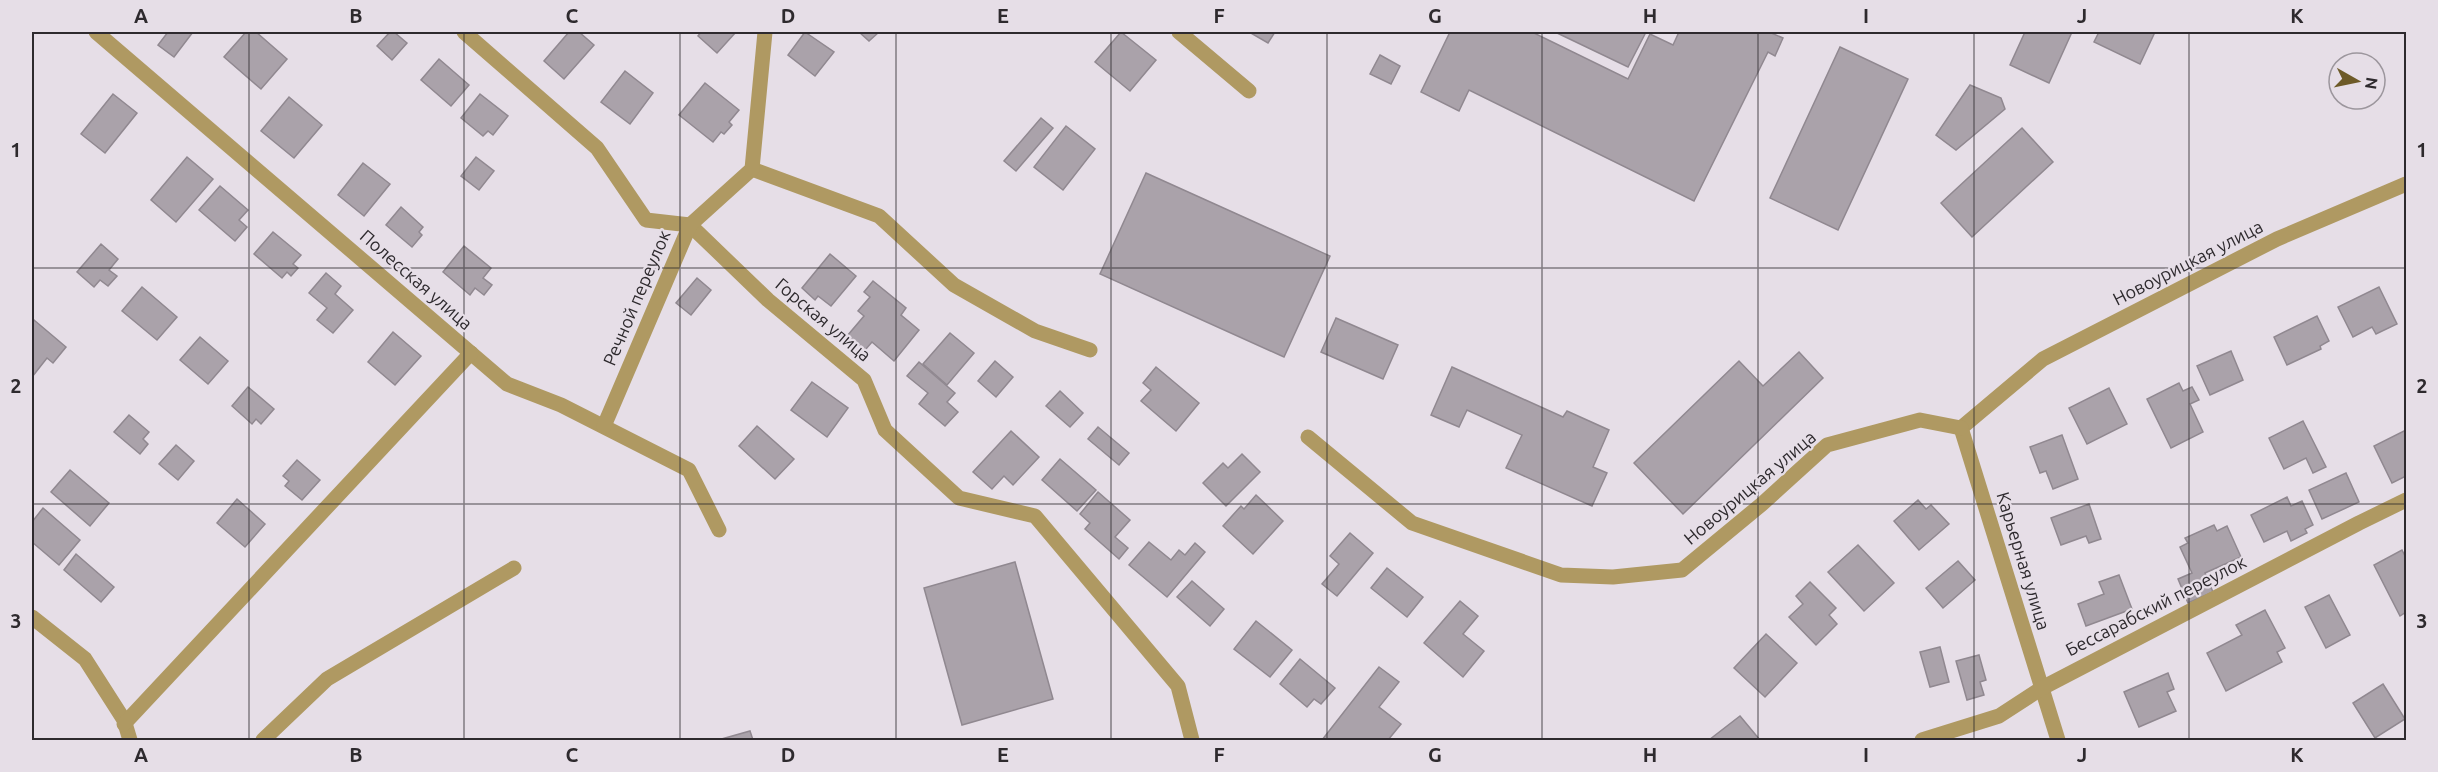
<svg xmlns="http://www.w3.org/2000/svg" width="2438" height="772" viewBox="0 0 2438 772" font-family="Ubuntu,sans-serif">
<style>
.building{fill:#aaa2aa;stroke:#908890;stroke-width:1.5}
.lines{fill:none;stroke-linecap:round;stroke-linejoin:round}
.minor{stroke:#af9962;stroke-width:15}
.grid{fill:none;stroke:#2e2a2e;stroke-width:1.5;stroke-opacity:0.55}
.labels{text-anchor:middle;stroke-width:4.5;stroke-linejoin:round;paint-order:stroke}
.street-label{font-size:18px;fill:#2e2a2e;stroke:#e6dee7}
.neatline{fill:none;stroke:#2e2a2e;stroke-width:2}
.grid-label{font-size:20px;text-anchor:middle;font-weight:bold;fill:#2e2a2e}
</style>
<rect width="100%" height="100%" fill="#e6dee7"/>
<g class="building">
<path d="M168,32h25l-19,25 -16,-12z"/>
<path d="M246,32h10l31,27 -26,30 -37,-32z"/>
<path d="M390,32h4l13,11 -15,17 -15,-14z"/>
<path d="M569,32h10l15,13 -30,34 -20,-18z"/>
<path d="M701,32h35l-19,21 -19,-17z"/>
<path d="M805,32l29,20 -19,24 -27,-21z"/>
<path d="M859,32h20l-10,9z"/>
<path d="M1121,32l35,28 -26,31 -35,-29z"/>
<path d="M1249,32h26l-7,11z"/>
<path d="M1450,32h82l96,47 22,-45 23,11 6,-13h90l14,6 -8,18 -7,-4 -74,149 -225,-111 -10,21 -38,-19z"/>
<path d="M1555,32h91l-18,35z"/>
<path d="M2025,32h47l-23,51 -39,-18z"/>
<path d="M2099,32h56l-15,32 -46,-22z"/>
<path d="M1840,47l68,32 -70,151 -68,-32z"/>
<path d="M1380,55l20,11 -9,18 -21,-10z"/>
<path d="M439,59l30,26 -18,21 -30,-26z"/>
<path d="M625,71l28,22 -23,31 -29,-22z"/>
<path d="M705,83l34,27 -10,12 3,3 -8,9 -3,-2 -8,10 -34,-27z"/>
<path d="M1970,85l31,13 4,11 -49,41 -20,-15z"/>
<path d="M113,94l24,19 -32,40 -24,-19z"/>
<path d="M480,94l28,22 -15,19 -5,-4 -5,5 -22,-18z"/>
<path d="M289,97l33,28 -28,33 -33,-27z"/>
<path d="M1041,118l12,10 -37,43 -12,-10z"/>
<path d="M1066,126l29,23 -32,41 -29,-23z"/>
<path d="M2022,128l31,34 -81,75 -31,-34z"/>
<path d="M187,157l26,22 -37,43 -25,-22z"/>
<path d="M476,157l18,14 -15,19 -18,-14z"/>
<path d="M363,163l27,21 -26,32 -26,-21z"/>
<path d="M1146,173l184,83 -46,101 -184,-83z"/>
<path d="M220,186l28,24 -9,10 8,7 -12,14 -36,-31z"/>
<path d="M401,207l22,20 -4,5 3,3 -10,12 -26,-22z"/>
<path d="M273,232l28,23 -8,9 5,4 -7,8 -4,-4 -5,6 -28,-24z"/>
<path d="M101,244l17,15 -9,11 8,6 -9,10 -8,-6 -6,7 -17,-15z"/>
<path d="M464,246l27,22 -8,10 9,7 -8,10 -9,-7 -5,7 -27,-23z"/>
<path d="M830,254l26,22 -25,30 -13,-10 -3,4 -13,-12z"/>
<path d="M326,273l15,13 -6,8 18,16 -20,23 -16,-13 10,-12 -18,-15z"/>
<path d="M697,278l14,12 -20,25 -15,-12z"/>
<path d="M873,281l33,27 -5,7 18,15 -25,31 -22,-19 -13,15 -17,-15 22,-26 -6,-5 12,-14 -6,-5z"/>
<path d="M142,287l35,30 -20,23 -35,-29z"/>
<path d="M2379,287l18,37 -21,10 -4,-7 -19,10 -15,-30z"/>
<path d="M2317,316l12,25 -9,5 1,3 -34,16 -13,-28z"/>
<path d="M1336,318l62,27 -15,34 -62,-27z"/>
<path d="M34,320l32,27 -13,16 -6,-5 -15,19v-53z"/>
<path d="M393,332l28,24 -26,29 -27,-23z"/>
<path d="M950,333l24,20 -27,32 -24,-21z"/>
<path d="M200,337l28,24 -20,23 -28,-24z"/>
<path d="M2231,351l12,29 -33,15 -13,-29z"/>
<path d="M1799,352l24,26 -140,136 -49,-51 105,-102 24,25z"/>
<path d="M995,361l18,16 -17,20 -18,-16z"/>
<path d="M919,362l36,31 -8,9 11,10 -13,14 -26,-22 9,-11 -21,-17z"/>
<path d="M1156,367l43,36 -23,28 -35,-30 10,-11 -8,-7z"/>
<path d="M1452,367l111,50 4,-6 42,19 -16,37 14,6 -15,33 -86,-38 16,-33 -55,-25 -8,17 -28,-12z"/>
<path d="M812,382l36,26 -21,29 -36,-27z"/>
<path d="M2179,383l4,8 9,-4 7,13 -9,4 13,28 -32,16 -24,-49z"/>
<path d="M248,387l26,22 -13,15 -5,-5 -4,5 -20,-18z"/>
<path d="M2109,388l18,36 -40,20 -18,-36z"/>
<path d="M1060,391l23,22 -13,14 -24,-21z"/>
<path d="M129,415l20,17 -6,7 5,5 -8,10 -26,-22z"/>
<path d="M2303,421l23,46 -13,6 -7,-15 -22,11 -15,-31z"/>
<path d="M757,426l37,33 -19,20 -36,-33z"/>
<path d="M1098,427l31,26 -10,12 -31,-26z"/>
<path d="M2406,430v46l-14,7 -18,-37z"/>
<path d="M1011,431l28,26 -26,28 -9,-9 -12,13 -19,-17z"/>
<path d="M2062,435l16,44 -25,10 -7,-18 -6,2 -10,-26z"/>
<path d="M176,445l18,16 -16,19 -19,-16z"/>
<path d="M1242,454l18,18 -34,34 -23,-23 20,-20 5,5z"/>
<path d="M1060,459l36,31 -19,21 -35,-31z"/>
<path d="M297,460l23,20 -18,20 -17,-14 4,-5 -6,-5z"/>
<path d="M70,470l39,33 -19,23 -39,-34z"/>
<path d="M2346,473l13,29 -37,17 -13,-29z"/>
<path d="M1098,492l32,28 -15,17 13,11 -9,11 -34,-30 5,-6 -10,-9z"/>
<path d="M1256,495l27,26 -30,33 -30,-28 18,-20 3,3z"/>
<path d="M2287,497l4,9 11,-5 11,24 -8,4 2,4 -16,8 -4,-10 -23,11 -13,-27z"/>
<path d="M237,499l28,25 -20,23 -28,-24z"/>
<path d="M1918,500l8,9 5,-4 18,19 -30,26 -25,-29z"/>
<path d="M2089,504l12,35 -12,4 -3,-7 -25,9 -10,-27z"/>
<path d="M43,508l37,32 -21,25 -27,-23v-20z"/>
<path d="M2214,525l3,6 10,-5 14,31 -36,16 8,19 -25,11 -10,-24 14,-6 -12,-26 8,-4 -3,-5z"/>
<path d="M1350,533l23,20 -36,43 -15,-12 17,-20 -9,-8z"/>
<path d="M1149,542l22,18 8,-10 6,5 10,-12 10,9 -38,45 -38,-32z"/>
<path d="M1858,545l36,38 -30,28 -36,-39z"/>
<path d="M2402,550l4,8v54l-6,4 -26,-51z"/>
<path d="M76,554l38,33 -13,15 -37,-32z"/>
<path d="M1958,561l17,19 -32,28 -17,-20z"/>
<path d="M1015,562l38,137 -91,26 -38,-137z"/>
<path d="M1387,568l36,29 -16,20 -36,-29z"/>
<path d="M2119,575l13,34 -46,17 -8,-22 26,-10 -5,-12z"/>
<path d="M1192,581l32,28 -14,17 -33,-29z"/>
<path d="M1810,582l26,26 -7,7 8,9 -21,21 -27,-28 14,-13 -7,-8z"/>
<path d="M2329,595l21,40 -24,13 -21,-41z"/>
<path d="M1460,601l18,15 -15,18 21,17 -21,26 -39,-34z"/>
<path d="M2265,610l20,38 -8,4 5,10 -56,29 -19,-38 35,-18 -6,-10z"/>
<path d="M1256,621l36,29 -22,27 -36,-28z"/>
<path d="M1766,634l31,29 -32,34 -31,-29z"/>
<path d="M1940,647l9,35 -19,5 -10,-35z"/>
<path d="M1979,655l7,25 -6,2 4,13 -17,5 -11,-39z"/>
<path d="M1300,659l35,29 -14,16 -7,-5 -7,8 -27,-23z"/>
<path d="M1379,667l20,15 -20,25 22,17 -13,16h-66z"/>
<path d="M2168,673l6,16 -7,3 9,19 -37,16 -15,-35z"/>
<path d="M2383,684l22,35 -30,19 -22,-35z"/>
<path d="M1740,716l20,24h-51z"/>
<path d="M750,731l3,9h-35z"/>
</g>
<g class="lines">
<g class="minor">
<path d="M96,32l411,352 54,21 128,65 30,60"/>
<path d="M464,32l133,116 49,72 44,5 78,75 96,80 21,50 74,68 76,18 143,170 14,54"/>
<path d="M1179,32l70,59"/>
<path d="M752,169l127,47 75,69 81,46 55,19"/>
<path d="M604,426l86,-201 62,-56 13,-137"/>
<path d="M1961,428l82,-69 234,-120 129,-55"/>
<path d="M1961,428l97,312"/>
<path d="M1308,437l104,86 149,52 52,2 69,-7 80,-66 65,-59 93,-25 41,8"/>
<path d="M32,617l53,42 39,61 6,20"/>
<path d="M124,724l347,-371"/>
<path d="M263,740l64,-61 187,-111"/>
<path d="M1922,740l77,-24 43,-28 317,-165 47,-23"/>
</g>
</g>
<path class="grid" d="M249,32v708M464,32v708M680,32v708M896,32v708M1111,32v708M1327,32v708M1542,32v708M1758,32v708M1974,32v708M2189,32v708M32,268h2374M32,504h2374"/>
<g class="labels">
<g class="street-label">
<text transform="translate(2188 263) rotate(-27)" y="6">Новоурицкая улица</text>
<text transform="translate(416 280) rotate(41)" y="6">Полесская улица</text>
<text transform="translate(637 298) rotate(-67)" y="6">Речной переулок</text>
<text transform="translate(823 320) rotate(40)" y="6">Горская улица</text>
<text transform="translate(1750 488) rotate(-40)" y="6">Новоурицкая улица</text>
<text transform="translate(2023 561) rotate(73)" y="6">Карьерная улица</text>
<text transform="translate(2156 606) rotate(-27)" y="6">Бессарабский переулок</text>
</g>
</g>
<rect width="2438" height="772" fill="none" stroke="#e6dee7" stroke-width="66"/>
<g transform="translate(2357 81) rotate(99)"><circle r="28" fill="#e6dee7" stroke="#9c969d" stroke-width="1.5"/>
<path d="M0-4.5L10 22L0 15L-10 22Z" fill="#6d5a28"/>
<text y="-9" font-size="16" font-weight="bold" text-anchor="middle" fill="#2e2a2e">N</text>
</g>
<rect x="33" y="33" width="2372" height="706" class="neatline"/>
<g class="grid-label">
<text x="141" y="23">A</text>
<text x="356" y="23">B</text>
<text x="572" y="23">C</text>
<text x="788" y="23">D</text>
<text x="1003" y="23">E</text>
<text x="1219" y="23">F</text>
<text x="1435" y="23">G</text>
<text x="1650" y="23">H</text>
<text x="1866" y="23">I</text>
<text x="2082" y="23">J</text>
<text x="2297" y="23">K</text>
<text x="16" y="157">1</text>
<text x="2422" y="157">1</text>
<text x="16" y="393">2</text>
<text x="2422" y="393">2</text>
<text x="16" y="628">3</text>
<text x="2422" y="628">3</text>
<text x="141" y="762">A</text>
<text x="356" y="762">B</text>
<text x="572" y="762">C</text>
<text x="788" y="762">D</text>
<text x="1003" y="762">E</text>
<text x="1219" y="762">F</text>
<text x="1435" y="762">G</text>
<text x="1650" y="762">H</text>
<text x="1866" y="762">I</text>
<text x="2082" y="762">J</text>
<text x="2297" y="762">K</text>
</g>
</svg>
